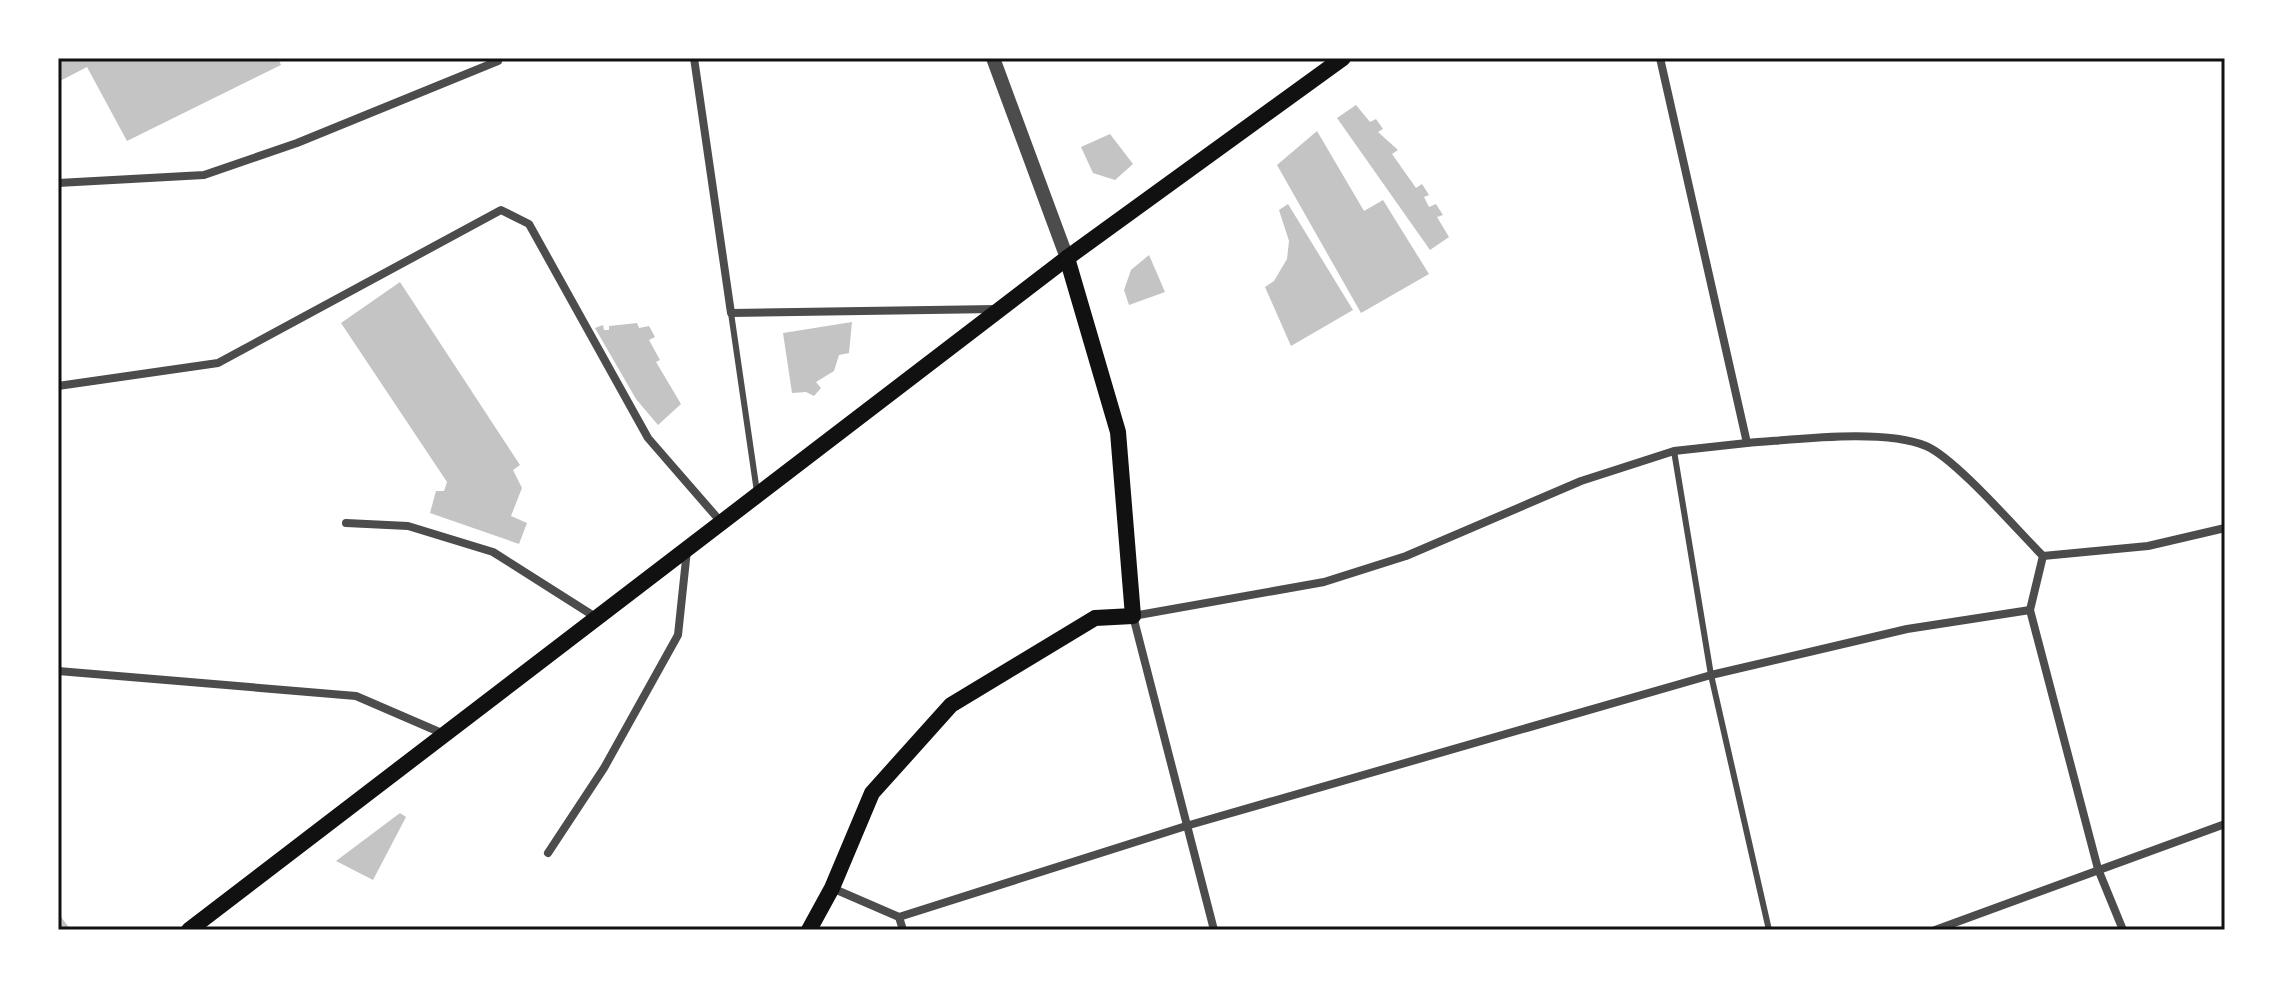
<svg xmlns="http://www.w3.org/2000/svg" width="2283" height="988" viewBox="0 0 2283 988" font-family="'Exo 2',sans-serif">
<style>
.building{fill:#c4c4c4}
.lines{fill:none;stroke-linecap:round;stroke-linejoin:round}
.service{stroke:#4c4c4c;stroke-width:6}
.minor{stroke:#4c4c4c;stroke-width:8}
.tertiary{stroke:#4c4c4c;stroke-width:14}
.secondary{stroke:#111;stroke-width:16}
.neatline{fill:none;stroke:#111;stroke-width:3}
</style>
<rect width="100%" height="100%" fill="#fff"/>
<g class="building">
<path d="M58,58h220l3,7 -154,76 -40,-74 -29,15z"/>
<path d="M1356,105l14,17 6,-3 7,10 -5,3 20,18 -6,4 24,34 6,-4 7,11 -5,2 5,10 7,-3 7,11 -6,2 12,20 -19,13 -93,-132z"/>
<path d="M1317,131l47,80 19,-11 46,74 -68,39 -84,-148z"/>
<path d="M1110,134l23,30 -18,16 -22,-7 -12,-26z"/>
<path d="M1288,204l65,106 -62,36 -26,-59 9,-6 13,-22 2,-18 -10,-31z"/>
<path d="M1149,255l16,37 -36,13 -5,-15 7,-20z"/>
<path d="M400,282l120,183 -7,5 9,18 -11,28 16,7 -8,21 -89,-31 6,-22h8l3,-9 -106,-159z"/>
<path d="M852,322l-3,31 -10,2 -5,16 -18,11 5,6 -7,8 -8,-4 -14,1 -9,-60z"/>
<path d="M637,323l2,5 10,-2 6,11 -6,3 11,20 -4,2 25,42 -23,21 -22,-26 -41,-71 8,-3 1,5h5v-4z"/>
<path d="M400,813l6,4 -33,63 -37,-19z"/>
<path d="M58,913l13,17h-13z"/>
</g>
<g class="lines">
<g class="service">
<path d="M731,313l26,179"/>
<path d="M1674,451l37,224 58,255"/>
</g>
<g class="minor">
<path d="M694,58l37,255 265,-4"/>
<path d="M1660,58l87,385c47,-3 136,-15 179,3 29,12 92,85 117,110l105,-10 77,-18"/>
<path d="M58,183l146,-8 93,-32 201,-82"/>
<path d="M58,386l160,-23 283,-153 28,14 119,214 73,84"/>
<path d="M346,523l62,3 85,26 104,66"/>
<path d="M2043,556l-13,54 68,259 25,61"/>
<path d="M58,671l298,25 88,38"/>
<path d="M548,853l56,-85 74,-133 9,-85"/>
<path d="M832,888l67,29 287,-91 525,-151 196,-46 123,-19"/>
<path d="M899,917l4,13"/>
<path d="M1214,930l-81,-314 191,-34 82,-26 175,-75 93,-30 73,-8"/>
<path d="M1935,930l290,-106"/>
</g>
<path class="tertiary" d="M993,58l74,200"/>
<g class="secondary">
<path d="M189,930l878,-672 276,-200"/>
<path d="M809,930l23,-42 40,-95 79,-88 144,-87 38,-2 -15,-184 -51,-174"/>
</g>
</g>
<rect width="2283" height="988" fill="none" stroke="#ffffff" stroke-width="120"/>
<rect x="60" y="60" width="2163" height="868" class="neatline"/>
</svg>
